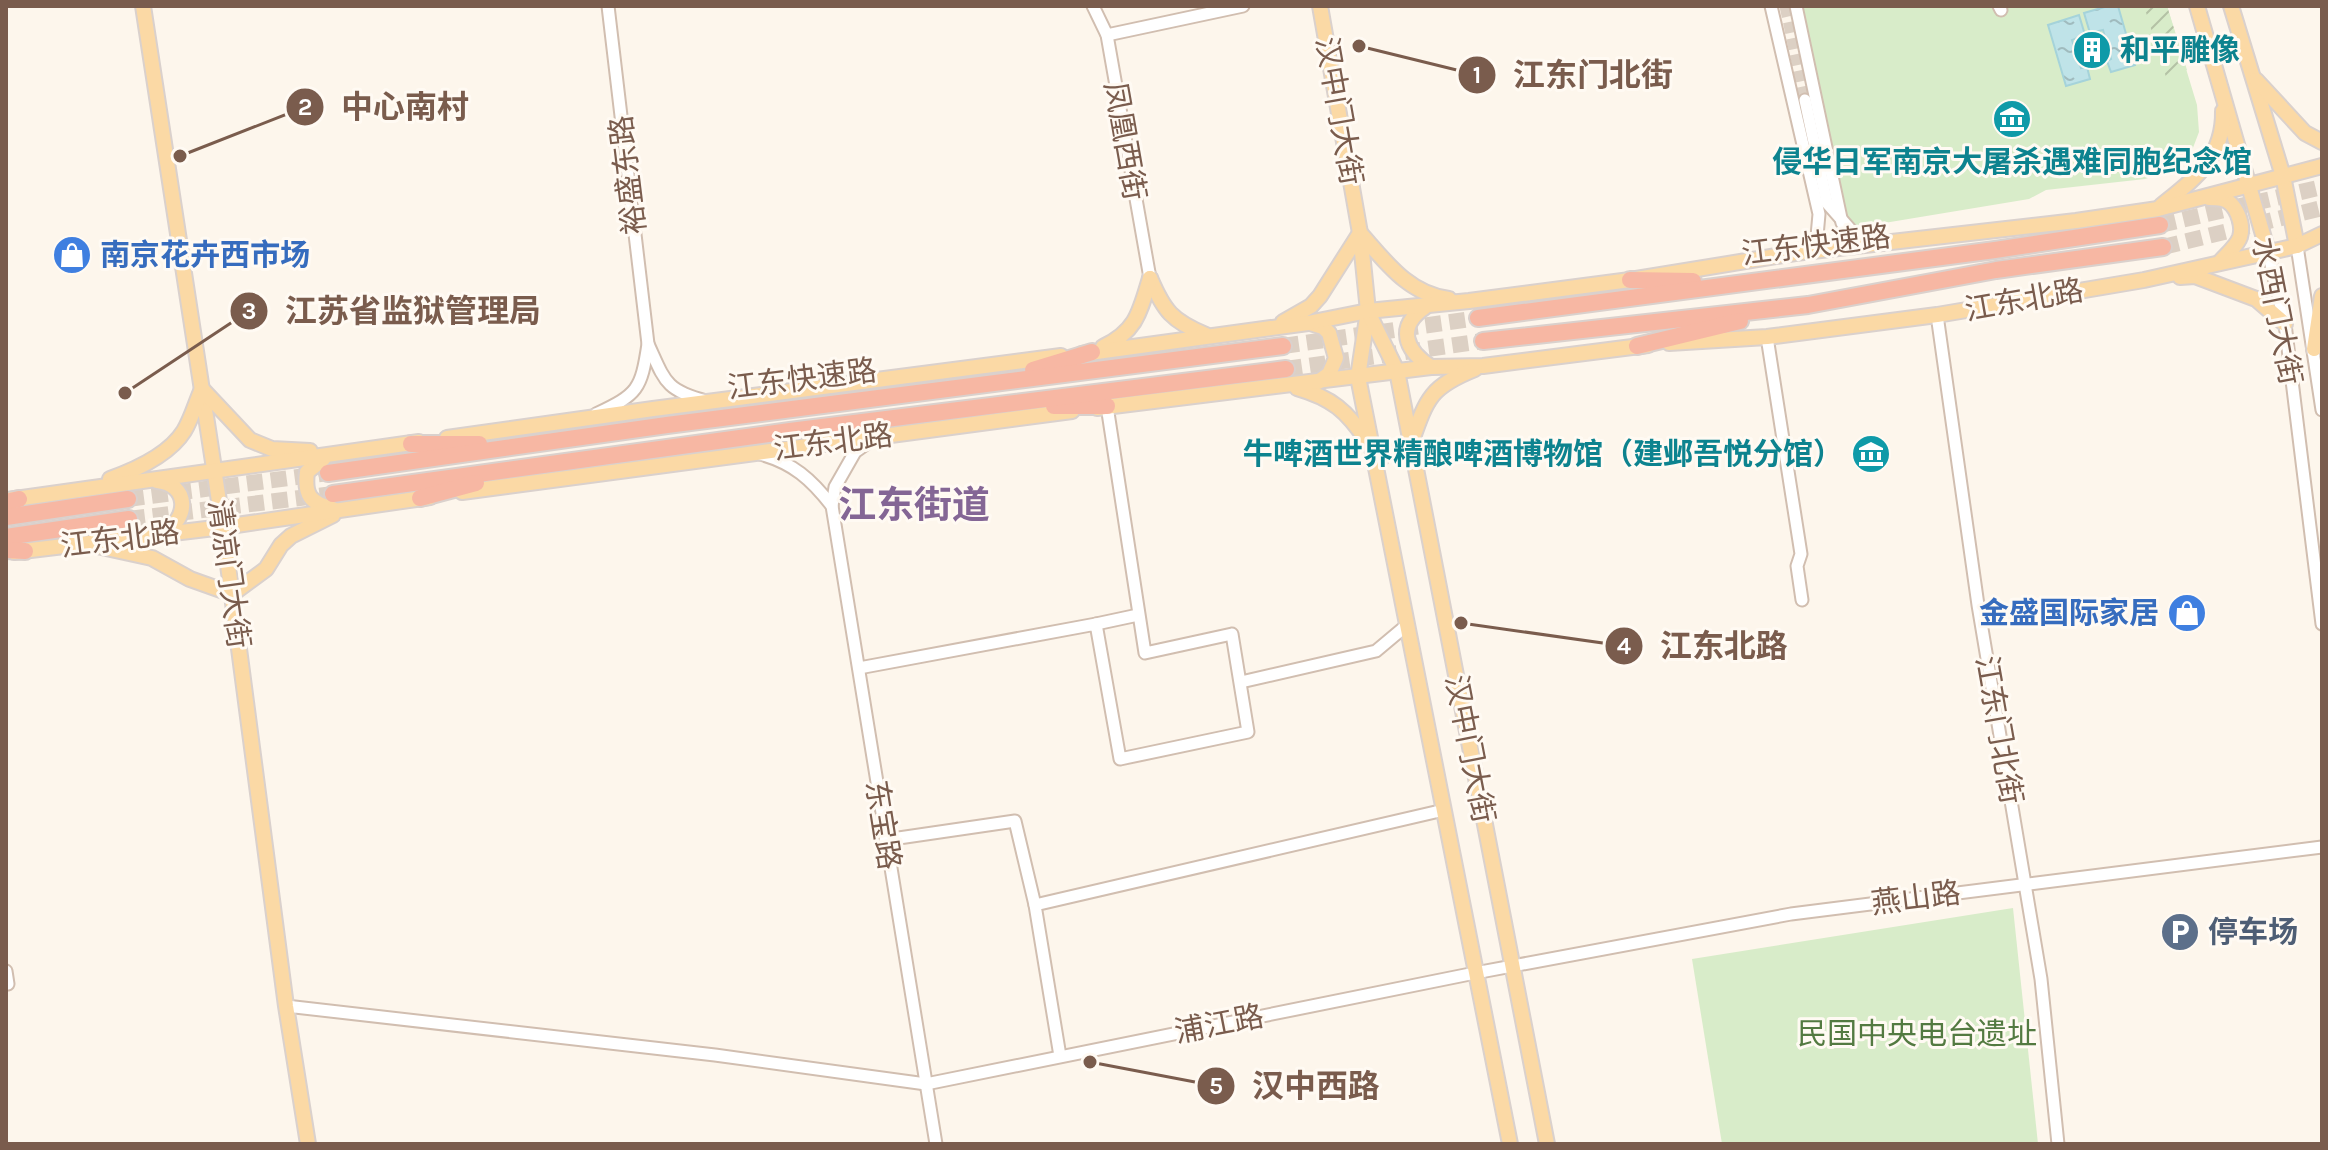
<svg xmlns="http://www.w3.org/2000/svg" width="2328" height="1150" viewBox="0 0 2328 1150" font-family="Karla,'Noto Sans SC',sans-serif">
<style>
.park{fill:#d8ecc9}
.garden{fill:url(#garden-furrows)}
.water{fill:url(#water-ripples);stroke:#a5d3da;stroke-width:2}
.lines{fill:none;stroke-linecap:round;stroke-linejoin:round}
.minor-tunnel{stroke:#dcd0c4;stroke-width:11;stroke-dasharray:11 5.5;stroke-linecap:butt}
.highway-tunnel{stroke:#dcd0c4;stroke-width:16;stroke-dasharray:16 8;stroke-linecap:butt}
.minor-casing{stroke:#d1beb0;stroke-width:15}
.major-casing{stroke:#dad1cd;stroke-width:18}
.highway-casing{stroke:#dad1cd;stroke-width:20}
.minor{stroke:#fff;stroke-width:11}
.major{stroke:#fbd9a5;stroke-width:14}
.highway{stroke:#f7b7a3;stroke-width:16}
.labels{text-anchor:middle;stroke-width:6;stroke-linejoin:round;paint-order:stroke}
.culture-label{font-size:30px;font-weight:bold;fill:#0d838f;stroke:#fffaf3;text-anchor:start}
.street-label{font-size:30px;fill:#7a5c4d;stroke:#fffaf3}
.shop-label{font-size:30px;font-weight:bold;fill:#366cbe;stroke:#fffaf3;text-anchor:start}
.service-label{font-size:30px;font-weight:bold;fill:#4e5e75;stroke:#fffaf3;text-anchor:start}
.park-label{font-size:30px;fill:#537a41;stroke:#fffaf3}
.district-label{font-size:38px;font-weight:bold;fill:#846695;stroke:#fffaf3}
.leader{fill:none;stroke:#7a5c4d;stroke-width:3}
.callout-dot{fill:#7a5c4d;stroke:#fffaf3;stroke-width:3}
.mark-label{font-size:24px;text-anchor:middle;font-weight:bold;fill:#fff}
.callout-label{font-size:32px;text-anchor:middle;font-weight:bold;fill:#7a5c4d;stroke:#fffaf3;stroke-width:6;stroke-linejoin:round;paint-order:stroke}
</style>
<defs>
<pattern id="garden-furrows" width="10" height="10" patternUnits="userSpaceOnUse" patternTransform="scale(2)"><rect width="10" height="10" fill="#d8ecc9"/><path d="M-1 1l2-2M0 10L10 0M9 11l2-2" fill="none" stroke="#b4c2a5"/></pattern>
<pattern id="water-ripples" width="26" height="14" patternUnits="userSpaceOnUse" patternTransform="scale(2)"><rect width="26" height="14" fill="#bfe3e8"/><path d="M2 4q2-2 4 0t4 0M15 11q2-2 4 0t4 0" fill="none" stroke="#a0bbbe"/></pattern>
</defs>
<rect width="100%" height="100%" fill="#fdf6ec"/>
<g class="park">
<path d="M1802,6h365l30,99 2,27 -8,21 -15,16 -31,10 -99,11 -17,9 -175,29 -7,-12z"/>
<path d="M2013,908l25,236h-316l-30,-185z"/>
</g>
<path class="garden" d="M2144,6h23l20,64 -21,7z"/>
<g class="water">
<path d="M2108,6h10l17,59 -24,7 -4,-11 4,-2 -8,-29 -13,3 -6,-20z"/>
<path d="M2079,15l6,20 -13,5 9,28 6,-1 3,12 -24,7 -18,-61z"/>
</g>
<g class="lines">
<path class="minor-tunnel" d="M1785,6l20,94"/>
<g class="highway-tunnel">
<path d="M2160,225l162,-38"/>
<path d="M2163,247l159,-39"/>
<path d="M1283,346l195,-28"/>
<path d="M1286,369l197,-28"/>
<path d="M128,499l200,-26"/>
<path d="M129,519l204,-25"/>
</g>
<defs>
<g id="minor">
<path d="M1093,6l14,29 43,243"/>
<path d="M1771,6l48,208 -2,22"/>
<path d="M1796,6l46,217"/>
<path d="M1999,6l2,4"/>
<path d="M1107,35l136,-29"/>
<path d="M1805,100l22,103 37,42"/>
<path d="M2297,246l25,164"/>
<path d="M2268,252l17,72 37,300"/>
<path d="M1937,315l41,290 63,374 17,165"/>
<path d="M1767,337l34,217 -4,12 5,34"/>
<path d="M648,344c17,37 17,46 58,57"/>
<path d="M596,414c42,-20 45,-24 52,-70l-40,-338"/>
<path d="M876,437l-21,15 -20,35 -3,19 104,638"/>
<path d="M760,454c33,9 51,25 72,52"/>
<path d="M1096,624l42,-9"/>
<path d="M859,668l237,-44 24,135 128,-27 -16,-98 -87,19 -38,-247"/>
<path d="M1241,682l135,-31 31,-26"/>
<path d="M885,840l130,-19 20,84"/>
<path d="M6,971l2,13"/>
<path d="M286,1006l429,49 211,29 549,-111 316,-59 531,-67"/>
<path d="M1060,1056l-25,-151 409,-95"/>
</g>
<g id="major">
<path d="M143,6l80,521 63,479 22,138"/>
<path d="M1320,6l40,227 8,78 -10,66 152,767"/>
<path d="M2197,6l71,246"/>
<path d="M2231,6l52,170 14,70"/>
<path d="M2256,80l49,53 17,9"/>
<path d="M2209,198c5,0 9,0 13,1 14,3 22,25 18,38 -3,9 -14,18 -20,25"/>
<path d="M2161,206c33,-27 63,-48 62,-95"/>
<path d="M2180,277l15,-1 61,23 29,25"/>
<path d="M1150,278c14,33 22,43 56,57"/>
<path d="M1425,307c-29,20 -20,43 6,60"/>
<path d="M1368,312l29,59 150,773"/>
<path d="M1283,322l28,-16 9,-10 40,-63c25,28 48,61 89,66"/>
<path d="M1310,323l13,4 6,6 7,25 -7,16 -11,8"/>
<path d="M1669,343l98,-6 170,-22 207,-35 153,-34 25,-12"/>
<path d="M1103,347c34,-16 37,-36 47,-69"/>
<path d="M2314,349l8,-53"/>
<path d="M1082,354l226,-31 60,-12 101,-10 161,-21 165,-27 281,-32 82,-12 164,-43"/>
<path d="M1297,388c35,10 50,23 70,53"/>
<path d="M1097,408l334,-41 52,-1 165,-21"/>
<path d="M447,438l206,-29 408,-53"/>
<path d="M1411,443c16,-45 19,-56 64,-74"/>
<path d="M324,458l-17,14c-3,23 3,31 26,37"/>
<path d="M1376,466c10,-19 23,-21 38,-6"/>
<path d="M110,479c25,-9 59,-24 74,-48 8,-13 12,-29 18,-42l48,51 22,9 38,2"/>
<path d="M157,481c32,3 33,38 6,51"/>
<path d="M462,492l610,-81"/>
<path d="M8,500l411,-58"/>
<path d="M97,546l55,12 38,21 42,15 34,-25 15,-24 10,-9 42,-21"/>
<path d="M14,552l209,-25 207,-30"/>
</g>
<g id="highway">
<path d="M1630,280l63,1"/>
<path d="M1478,318l517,-68 165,-25"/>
<path d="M1483,341l325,-36 188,-35 167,-23"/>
<path d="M1637,346l103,-25"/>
<path d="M1033,370l59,-18"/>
<path d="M1054,406h53"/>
<path d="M411,444h68"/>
<path d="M328,473l339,-48 616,-79"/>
<path d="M333,494l457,-63 496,-62"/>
<path d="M420,498l56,-15"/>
<path d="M6,502l13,-3"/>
<path d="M6,517l122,-18"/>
<path d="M6,537l123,-18"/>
<path d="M6,550l19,1"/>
</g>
</defs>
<use href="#minor" class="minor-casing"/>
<use href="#major" class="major-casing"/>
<use href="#highway" class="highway-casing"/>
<use href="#minor" class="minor"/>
<use href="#major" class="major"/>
<use href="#highway" class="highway"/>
</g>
<defs>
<symbol id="building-disc" viewBox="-11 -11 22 22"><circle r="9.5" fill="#0f9aa8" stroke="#fffaf3"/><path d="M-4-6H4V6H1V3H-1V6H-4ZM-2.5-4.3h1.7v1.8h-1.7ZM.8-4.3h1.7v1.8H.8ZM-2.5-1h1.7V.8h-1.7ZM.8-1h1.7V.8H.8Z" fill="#fff"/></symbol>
<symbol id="museum-disc" viewBox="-11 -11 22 22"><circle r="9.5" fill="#0f9aa8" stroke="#fffaf3"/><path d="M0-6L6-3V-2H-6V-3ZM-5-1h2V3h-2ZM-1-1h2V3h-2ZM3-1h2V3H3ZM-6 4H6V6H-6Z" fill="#fff"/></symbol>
<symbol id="shop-disc" viewBox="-11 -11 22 22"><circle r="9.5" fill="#3f7fe0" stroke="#fffaf3"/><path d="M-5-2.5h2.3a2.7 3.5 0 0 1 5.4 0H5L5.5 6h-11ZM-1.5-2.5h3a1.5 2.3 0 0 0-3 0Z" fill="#fff"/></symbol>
<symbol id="parking-disc" viewBox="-11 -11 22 22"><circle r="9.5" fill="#5c6f8a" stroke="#fffaf3"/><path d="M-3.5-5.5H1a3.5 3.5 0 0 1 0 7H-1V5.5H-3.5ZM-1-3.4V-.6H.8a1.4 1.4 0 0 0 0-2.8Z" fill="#fff"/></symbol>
</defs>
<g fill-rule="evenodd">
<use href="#building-disc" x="2070" y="28" width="44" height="44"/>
<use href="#museum-disc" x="1990" y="97" width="44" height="44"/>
<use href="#shop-disc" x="50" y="233" width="44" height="44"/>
<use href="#museum-disc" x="1849" y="432" width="44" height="44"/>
<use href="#shop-disc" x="2165" y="591" width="44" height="44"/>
<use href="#parking-disc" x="2158" y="910" width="44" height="44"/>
</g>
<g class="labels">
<g class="culture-label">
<text x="2120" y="60">和平雕像</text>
<text x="2012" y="172" text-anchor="middle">侵华日军南京大屠杀遇难同胞纪念馆</text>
<text x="1843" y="464" text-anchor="end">牛啤酒世界精酿啤酒博物馆（建邺吾悦分馆）</text>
</g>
<g class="street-label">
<text transform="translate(1339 111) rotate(80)" y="10">汉中门大街</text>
<text transform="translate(1125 141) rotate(80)" y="10">凤凰西街</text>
<text transform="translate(628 175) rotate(-97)" y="10">裕盛东路</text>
<text transform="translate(1816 245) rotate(-7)" y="10">江东快速路</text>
<text transform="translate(2024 300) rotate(-10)" y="10">江东北路</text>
<text transform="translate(2277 311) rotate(79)" y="10">水西门大街</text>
<text transform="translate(802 379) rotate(-7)" y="10">江东快速路</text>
<text transform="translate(833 442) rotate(-7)" y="10">江东北路</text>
<text transform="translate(120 539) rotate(-7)" y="10">江东北路</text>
<text transform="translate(229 574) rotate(82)" y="10">清凉门大街</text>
<text transform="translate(1999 730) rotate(80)" y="10">江东门北街</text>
<text transform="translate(1470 749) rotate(79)" y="10">汉中门大街</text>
<text transform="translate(883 825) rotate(81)" y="10">东宝路</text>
<text transform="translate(1916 898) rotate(-7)" y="10">燕山路</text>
<text transform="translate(1219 1024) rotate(-11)" y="10">浦江路</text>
</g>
<g class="shop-label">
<text x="100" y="265">南京花卉西市场</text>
<text x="2159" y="623" text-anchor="end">金盛国际家居</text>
</g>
<g class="service-label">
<text x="2208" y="942">停车场</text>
</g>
<g class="park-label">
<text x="1917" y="1044">民国中央电台遗址</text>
</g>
<g class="district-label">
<text x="914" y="518">江东街道</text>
</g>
</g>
<path class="leader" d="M1359 46L1477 75M180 156L305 107M125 393L249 311M1461 623L1624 646M1090 1062L1216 1086"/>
<g class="callout-dot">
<circle cx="1359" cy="46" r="8"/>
<circle cx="180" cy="156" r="8"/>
<circle cx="125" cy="393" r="8"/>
<circle cx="1461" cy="623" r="8"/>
<circle cx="1090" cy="1062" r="8"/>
<circle cx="1477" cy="75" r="20"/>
<circle cx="305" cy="107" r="20"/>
<circle cx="249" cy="311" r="20"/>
<circle cx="1624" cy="646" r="20"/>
<circle cx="1216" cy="1086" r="20"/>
</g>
<g class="mark-label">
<text x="1477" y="83">1</text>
<text x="305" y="115">2</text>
<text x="249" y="319">3</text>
<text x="1624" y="654">4</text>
<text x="1216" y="1094">5</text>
</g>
<g class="callout-label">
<text x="1593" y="86">江东门北街</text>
<text x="405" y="118">中心南村</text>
<text x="413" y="322">江苏省监狱管理局</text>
<text x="1724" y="657">江东北路</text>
<text x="1316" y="1097">汉中西路</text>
</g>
<rect width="2328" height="1150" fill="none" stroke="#7a5c4d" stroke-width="16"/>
</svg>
